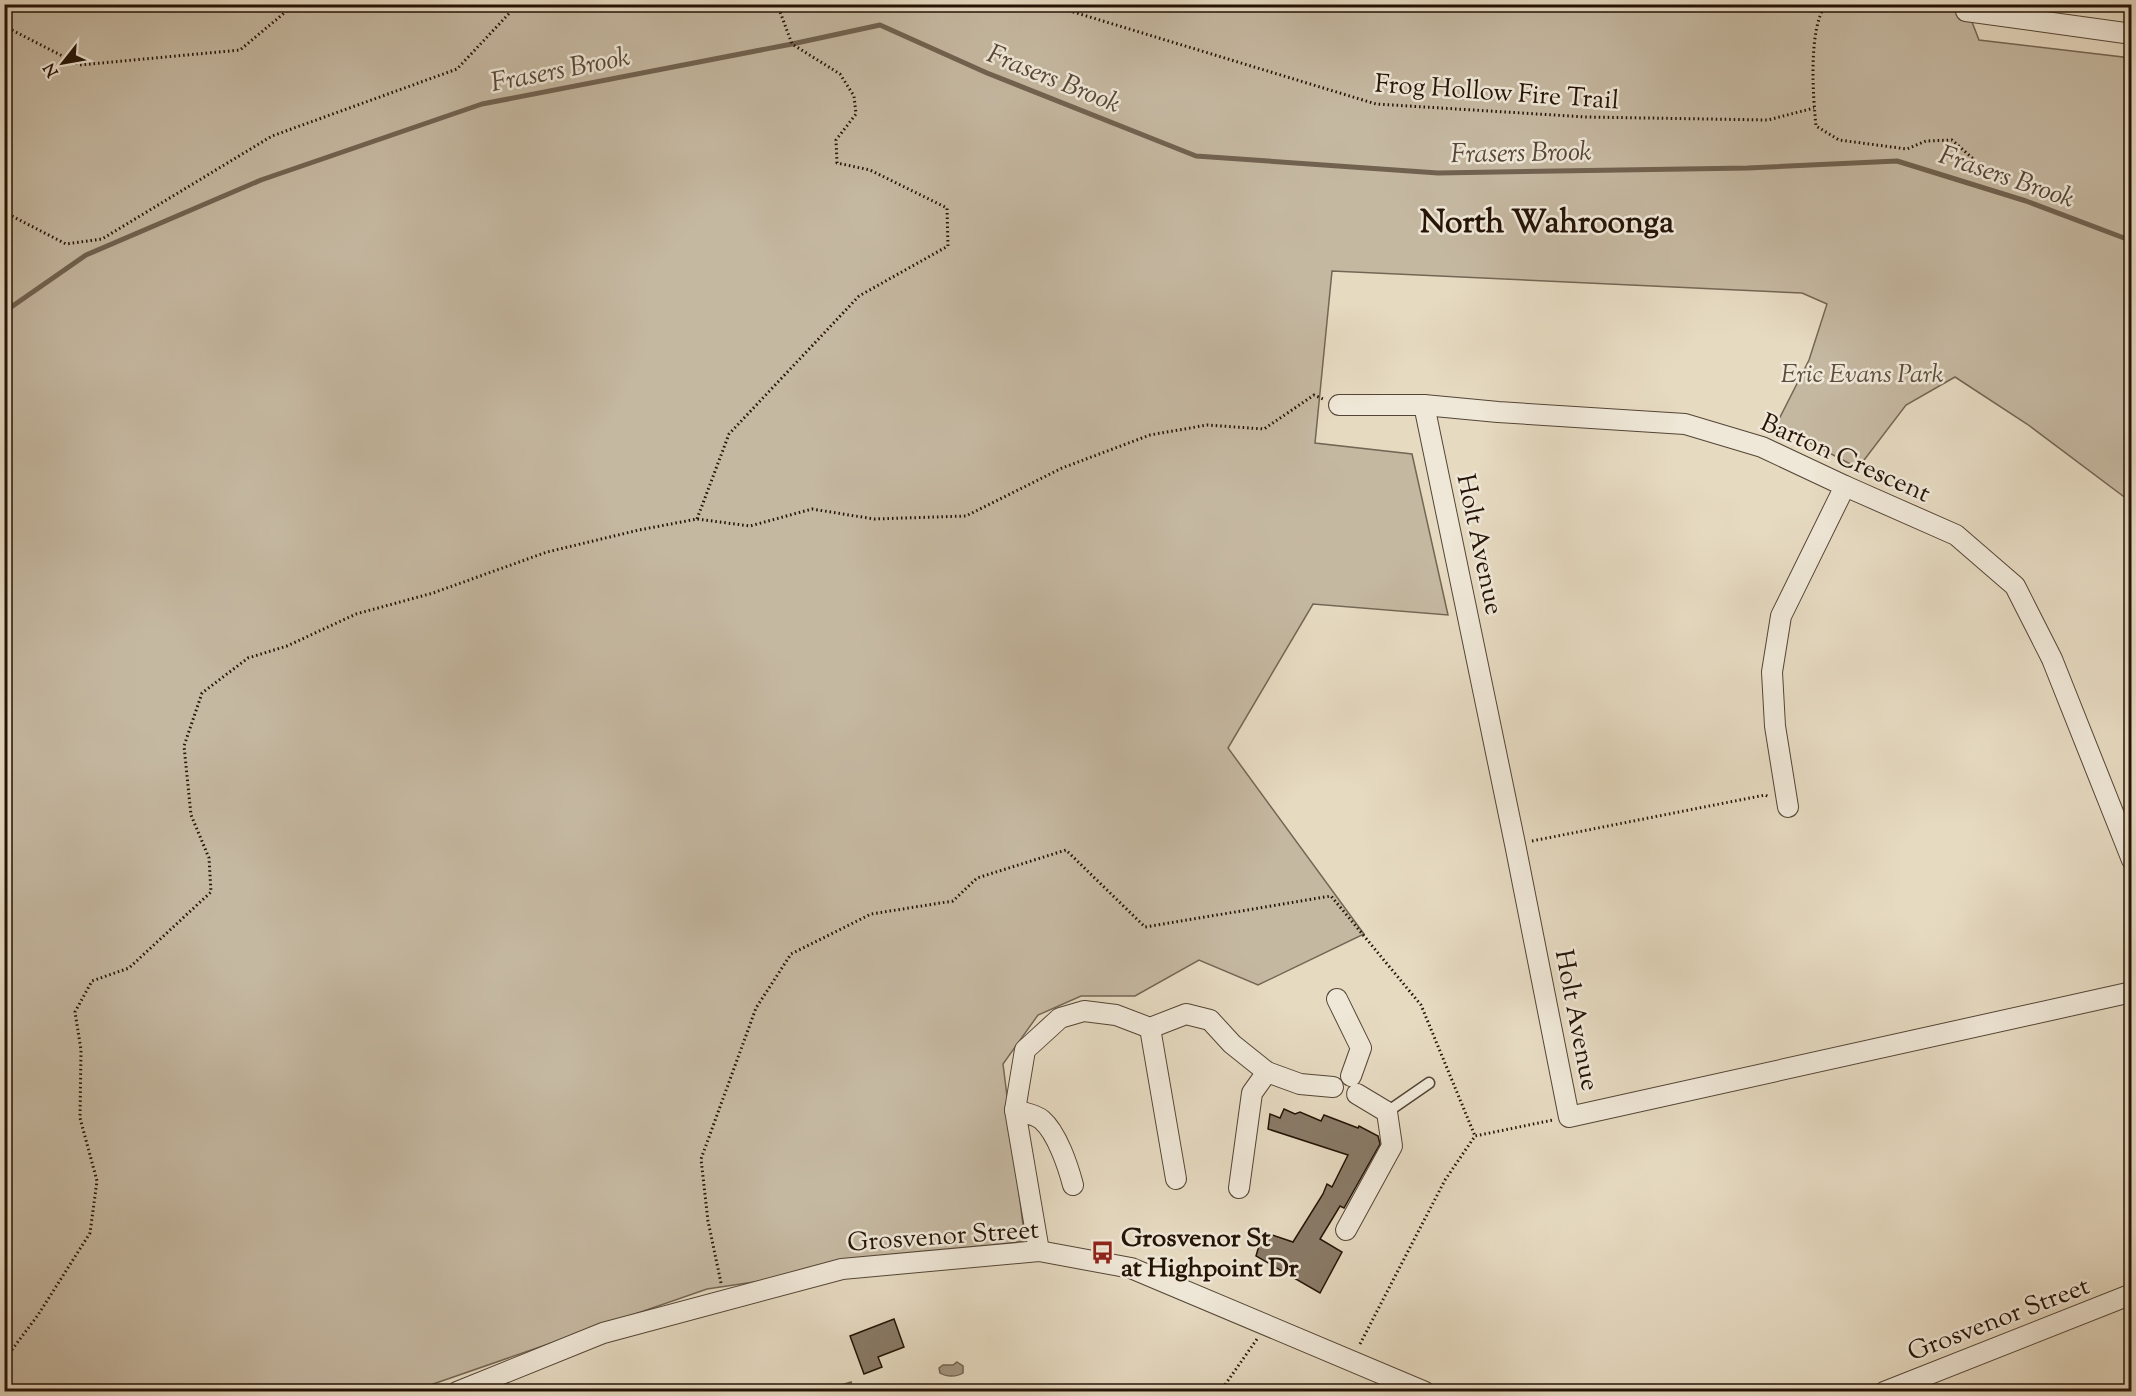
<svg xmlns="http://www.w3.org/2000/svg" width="2136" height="1396" viewBox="0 0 2136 1396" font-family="'Sorts Mill Goudy',serif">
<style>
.green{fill:#c5b8a1;stroke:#746654;stroke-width:1.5}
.water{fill:#a49681;stroke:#716250;stroke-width:1.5}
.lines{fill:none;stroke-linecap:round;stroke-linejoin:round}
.stream{stroke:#716250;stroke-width:5}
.building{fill:#897a67;stroke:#241306;stroke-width:1.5}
.lane-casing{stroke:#544535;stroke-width:13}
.street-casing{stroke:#544535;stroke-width:22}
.path{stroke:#241306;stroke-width:3;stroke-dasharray:1.5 3;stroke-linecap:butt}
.lane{stroke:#efe7d7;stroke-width:10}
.street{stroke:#efe7d7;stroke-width:20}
.labels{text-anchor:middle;stroke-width:5;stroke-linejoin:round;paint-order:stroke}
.street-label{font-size:26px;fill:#241306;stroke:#efe7d7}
.park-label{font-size:26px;font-style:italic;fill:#5c4d3c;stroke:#efe7d7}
.poi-label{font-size:26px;font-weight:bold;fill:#241306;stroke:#efe7d7;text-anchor:start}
.water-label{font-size:27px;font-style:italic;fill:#574737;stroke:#efe7d7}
.district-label{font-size:32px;font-weight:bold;fill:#241306;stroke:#efe7d7}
</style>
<rect width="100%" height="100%" fill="#e6dac1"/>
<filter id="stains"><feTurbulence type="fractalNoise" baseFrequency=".00333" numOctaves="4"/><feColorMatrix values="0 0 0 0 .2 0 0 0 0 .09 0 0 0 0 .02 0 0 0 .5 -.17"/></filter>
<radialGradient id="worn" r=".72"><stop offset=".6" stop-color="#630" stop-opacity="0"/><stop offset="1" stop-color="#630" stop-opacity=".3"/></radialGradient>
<path class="green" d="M1965,4l14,36 152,18v444l-104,-78 -72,-47 -49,28 -48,63 -82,-43 33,-65 18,-56 -25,-11 -470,-22 -17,172 97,11 36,161 -135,-11 -85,144 136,186 -106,51 -59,-25 -64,36h-54l-43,19 -35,49 22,177 -318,48 -294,102 -408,1v-1387z"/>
<g class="water">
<path d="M957,1362l6,4v7c-6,4 -17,4 -23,0l-1,-5 4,-3h10z"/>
<path d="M851,1382l2,9h-28v-1z"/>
</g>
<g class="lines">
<path class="stream" d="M4,312l82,-57 175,-75 221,-76 310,-60 88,-19 107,48 209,83 242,17 310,-5 149,-7 129,40 106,40"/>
</g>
<g class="building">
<path d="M1284,1109l11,5 5,-2 21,9 3,-6 34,13 1,-2 19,10 2,8 -36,64 -4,-2 -20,33 22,13 -22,41 -64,-37 7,-24 30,10 30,-48 4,-10 5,3 16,-32 -80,-26 2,-15 10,4z"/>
<path d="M894,1319l10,28 -26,10 4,10 -18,7 -14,-38z"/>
</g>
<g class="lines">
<defs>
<path id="lane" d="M1387,1112l42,-29"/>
<g id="street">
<path d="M1966,11l166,23"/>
<path d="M1339,405h85l74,7 187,12 77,23 83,39 111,49 59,51 37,73 80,201"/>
<path d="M1424,405l91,439 54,273 563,-125"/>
<path d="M1788,807l-13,-81 -3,-54 9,-56 64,-130"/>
<path d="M1337,999l24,49 -10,28"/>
<path d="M1150,1028l26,151"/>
<path d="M1015,1110c9,3 20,4 27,10 15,13 26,46 31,65"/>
<path d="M1239,1188l13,-95 15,-21"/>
<path d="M1346,1230l46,-84 -5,-34 -30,-18"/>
<path d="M1039,1251l-24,-141 10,-60 35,-32 24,-7 32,4 34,13 36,-14 24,6 22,24 35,28 33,12 33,3"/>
<path d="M457,1392l146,-59 239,-64 197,-18 92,17 294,124"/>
<path d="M1884,1392l248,-98"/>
</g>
</defs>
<use href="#lane" class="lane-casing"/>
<use href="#street" class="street-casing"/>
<g class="path">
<path d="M724,4l55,5"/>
<path d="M1047,4l329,100 210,13 182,3 46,-12"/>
<path d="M1745,4l5,4 71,3"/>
<path d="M1826,4c-18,25 -13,92 -10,122l23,14 68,9 19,-8 26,-1 35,31 24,13"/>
<path d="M4,26l76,39 160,-15 55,-46"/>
<path d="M4,212l62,32 36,-5 170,-103 185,-67 61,-65"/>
<path d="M697,519l32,-85 130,-138 89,-50 -1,-38 -77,-38 -33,-7 -1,-23 20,-26 -2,-18 -14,-22 -48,-30 -13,-35 4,-5"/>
<path d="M1532,841l233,-46 4,2"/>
<path d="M721,1283l-13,-62 -7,-62 55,-151 35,-54 80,-40 82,-13 24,-23 89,-28 79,77 186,-31 90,109 54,131"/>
<path d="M1360,1344l85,-164 30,-44 78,-16"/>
<path d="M4,1366l7,-15 27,-36 52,-82 7,-52 -17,-63 1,-68 -6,-38 17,-31 37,-13 82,-76 -2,-34 -18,-43 -7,-69 18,-53 46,-35 39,-12 69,-32 77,-21 114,-41 92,-22 58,-11 53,7 62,-17 62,10 92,-3 96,-48 88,-33 57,-10 57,4 50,-34 9,4"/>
<path d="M1220,1392l37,-53"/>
</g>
<use href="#lane" class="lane"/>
<use href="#street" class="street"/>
</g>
<defs>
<symbol id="bus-bare" viewBox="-9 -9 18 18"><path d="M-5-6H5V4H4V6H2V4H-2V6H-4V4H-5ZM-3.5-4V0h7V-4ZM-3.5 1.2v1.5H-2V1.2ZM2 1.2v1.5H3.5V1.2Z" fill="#8f2418" stroke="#efe7d7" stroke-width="2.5" paint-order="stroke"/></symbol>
</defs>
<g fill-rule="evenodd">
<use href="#bus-bare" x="1086" y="1236" width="33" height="33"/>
</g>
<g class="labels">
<g class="street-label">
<text transform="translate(1497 91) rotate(4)" y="9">Frog Hollow Fire Trail</text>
<text transform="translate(1846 457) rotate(24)" y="9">Barton Crescent</text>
<text transform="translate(1481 544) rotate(78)" y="9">Holt Avenue</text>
<text transform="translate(1578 1020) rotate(79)" y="9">Holt Avenue</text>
<text transform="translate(943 1235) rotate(-4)" y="9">Grosvenor Street</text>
<text transform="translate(1998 1318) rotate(-21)" y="9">Grosvenor Street</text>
</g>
<g class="park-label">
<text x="1862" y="382">Eric Evans Park</text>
</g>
<g class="poi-label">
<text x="1121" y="1246">Grosvenor St<tspan x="1121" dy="30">at Highpoint Dr</tspan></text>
</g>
<g class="water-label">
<text transform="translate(560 69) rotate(-11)" y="9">Frasers Brook</text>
<text transform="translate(1054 78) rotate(22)" y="9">Frasers Brook</text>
<text transform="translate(1521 152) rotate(-1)" y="9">Frasers Brook</text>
<text transform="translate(2007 176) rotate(19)" y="9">Frasers Brook</text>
</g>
<g class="district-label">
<text x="1547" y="232">North Wahroonga</text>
</g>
</g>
<rect width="2136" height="1396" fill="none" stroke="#e6dac1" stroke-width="24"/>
<rect x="6" y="6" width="2124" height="1384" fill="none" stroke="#241306" stroke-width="3"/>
<rect x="12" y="12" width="2112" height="1372" fill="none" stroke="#241306" stroke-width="1.5"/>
<g transform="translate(63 63) rotate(239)" stroke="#efe7d7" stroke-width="4.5" paint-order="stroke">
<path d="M0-4.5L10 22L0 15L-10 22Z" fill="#241306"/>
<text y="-9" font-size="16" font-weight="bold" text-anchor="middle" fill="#241306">N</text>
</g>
<rect width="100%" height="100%" filter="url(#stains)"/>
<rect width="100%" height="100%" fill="url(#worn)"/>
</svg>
